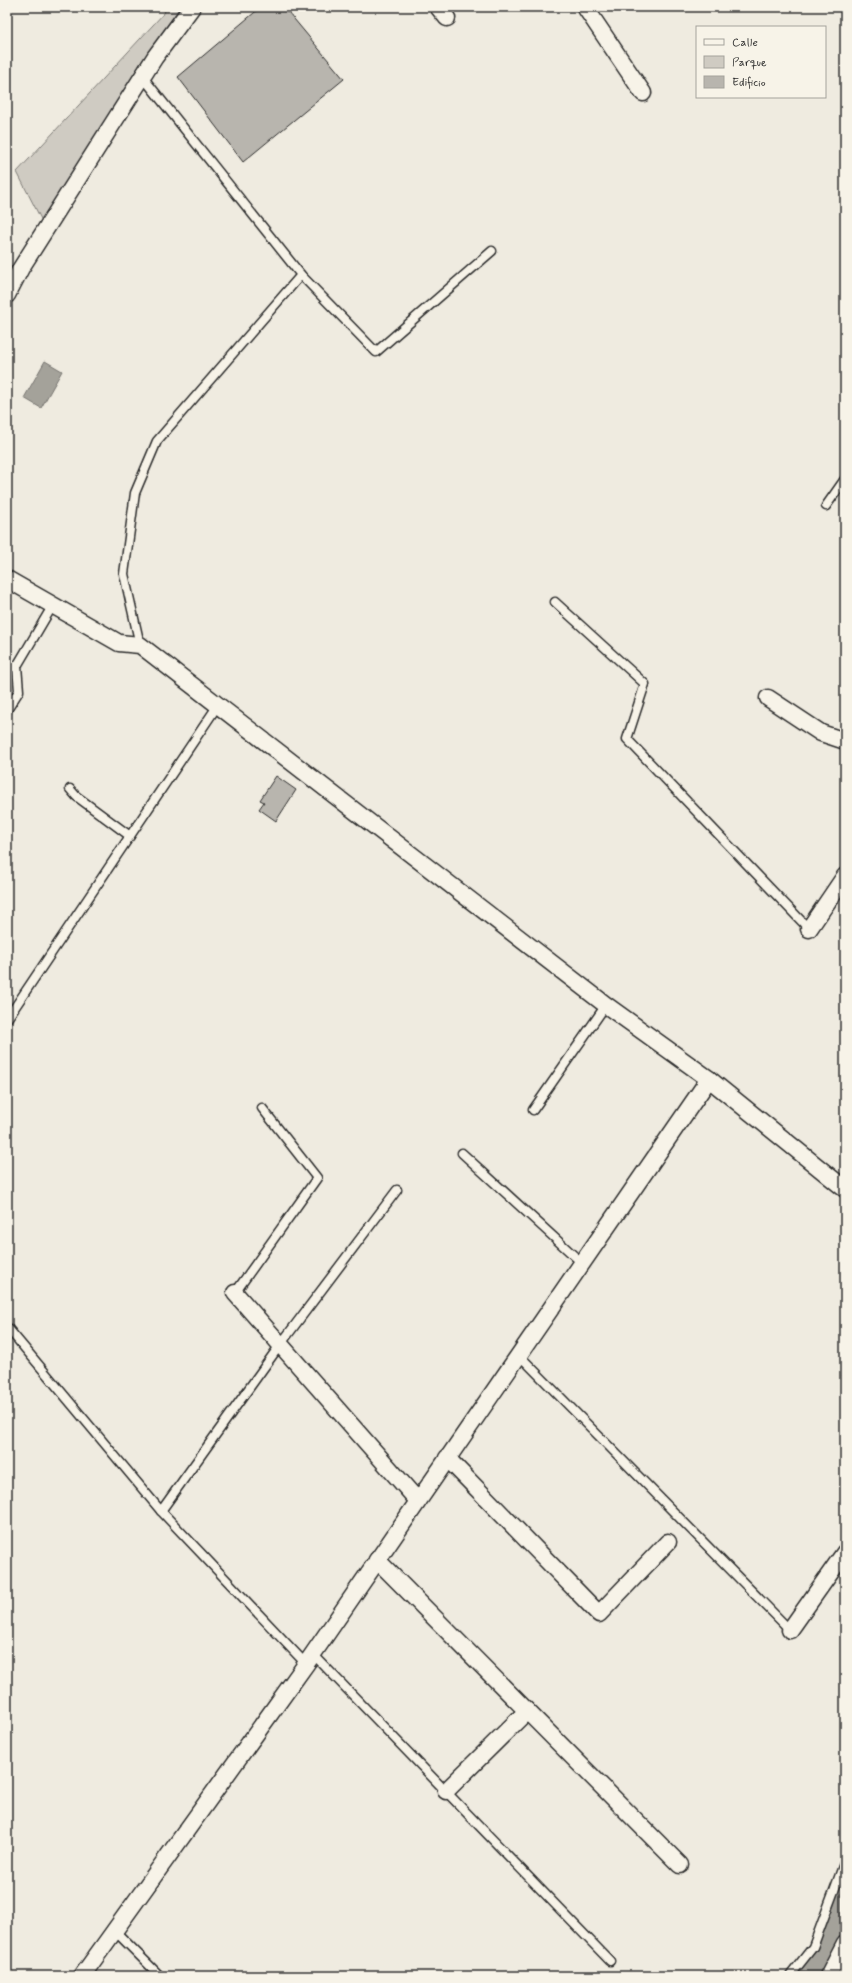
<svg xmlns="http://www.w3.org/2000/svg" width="852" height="1983" viewBox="0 0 852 1983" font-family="Mynerve,sans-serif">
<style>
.green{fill:#cfcbc2;stroke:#7d7b76}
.water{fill:#a4a29a;stroke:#74726e}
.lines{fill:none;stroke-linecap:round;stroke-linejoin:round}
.river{stroke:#a4a29a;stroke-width:27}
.building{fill:#b8b5ae;stroke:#2b2b2b}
.service-casing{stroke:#2b2b2b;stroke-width:11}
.minor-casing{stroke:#2b2b2b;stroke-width:19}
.service{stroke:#f7f3e8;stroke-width:8}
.minor{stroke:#f7f3e8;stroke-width:16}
</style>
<rect width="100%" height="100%" fill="#efebe0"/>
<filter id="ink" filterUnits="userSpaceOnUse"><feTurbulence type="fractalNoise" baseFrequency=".025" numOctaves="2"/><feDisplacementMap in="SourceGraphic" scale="8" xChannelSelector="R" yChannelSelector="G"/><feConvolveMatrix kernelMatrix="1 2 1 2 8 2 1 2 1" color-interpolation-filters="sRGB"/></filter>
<g filter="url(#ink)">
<path class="green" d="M162,7h18l-38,54 -100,160 -25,-49 148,-160z"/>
<path class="water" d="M45,361l17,10 -21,37 -17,-10z"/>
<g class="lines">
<path class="river" d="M810,1976l17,-19 18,-51"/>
</g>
<g class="building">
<path d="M261,7h23l60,72 -101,83 -65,-85z"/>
<path d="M276,776l20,14 -20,31 -17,-12 5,-7 -4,-2z"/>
</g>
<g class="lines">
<defs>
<g id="service">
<path d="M142,76l159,199 75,77 116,-101"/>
<path d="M826,506l19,-27"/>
<path d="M555,602l90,82 -18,55 182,190"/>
<path d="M140,645l-16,-71 11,-81 22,-52 144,-166"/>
<path d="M7,668l10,-2"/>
<path d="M7,710l12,-19 -2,-25 36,-61"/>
<path d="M70,789l6,7 54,40"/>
<path d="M7,1019l211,-314"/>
<path d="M533,1110l73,-105"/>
<path d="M462,1153l120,110"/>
<path d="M235,1293l82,-115 -55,-70"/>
<path d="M7,1327l154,184 145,153"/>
<path d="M519,1355l271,275"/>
<path d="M161,1511l119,-166 117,-155"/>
<path d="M313,1654l297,307"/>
<path d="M114,1930l46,46"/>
<path d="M790,1976l23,-29 32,-86"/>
</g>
<g id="minor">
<path d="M438,7l9,11"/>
<path d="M585,7l58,86"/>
<path d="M7,295l14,-27 134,-211 37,-50"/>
<path d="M7,579l112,64 21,2 466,360 103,74 136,110"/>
<path d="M768,698l53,35 24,8"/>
<path d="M809,929l36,-53"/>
<path d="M235,1293l183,208"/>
<path d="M447,1458l152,156 69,-72"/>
<path d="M377,1560l303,305"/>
<path d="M790,1630l55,-78"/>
<path d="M446,1791l81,-80"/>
<path d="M82,1976l224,-312 403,-585"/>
<path d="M828,1976l17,-33"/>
</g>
</defs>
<use href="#service" class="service-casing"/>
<use href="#minor" class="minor-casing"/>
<use href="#service" class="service"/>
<use href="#minor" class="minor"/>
</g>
</g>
<rect width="852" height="1983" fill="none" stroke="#f7f3e8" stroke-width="24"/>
<rect x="12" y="12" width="828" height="1959" fill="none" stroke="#2b2b2b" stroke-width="1.5" filter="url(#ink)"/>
<rect x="696" y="26" width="130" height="72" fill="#f7f3e8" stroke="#a5a39c"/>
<rect x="704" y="39" width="20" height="6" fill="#f7f3e8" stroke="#a5a39c"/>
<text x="732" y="46" font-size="12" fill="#2b2b2b">Calle</text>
<rect x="704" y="56" width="20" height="12" fill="#cfcbc2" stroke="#a5a39c"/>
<text x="732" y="66" font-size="12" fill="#2b2b2b">Parque</text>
<rect x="704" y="76" width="20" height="12" fill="#b8b5ae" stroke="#a5a39c"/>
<text x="732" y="86" font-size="12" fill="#2b2b2b">Edificio</text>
</svg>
